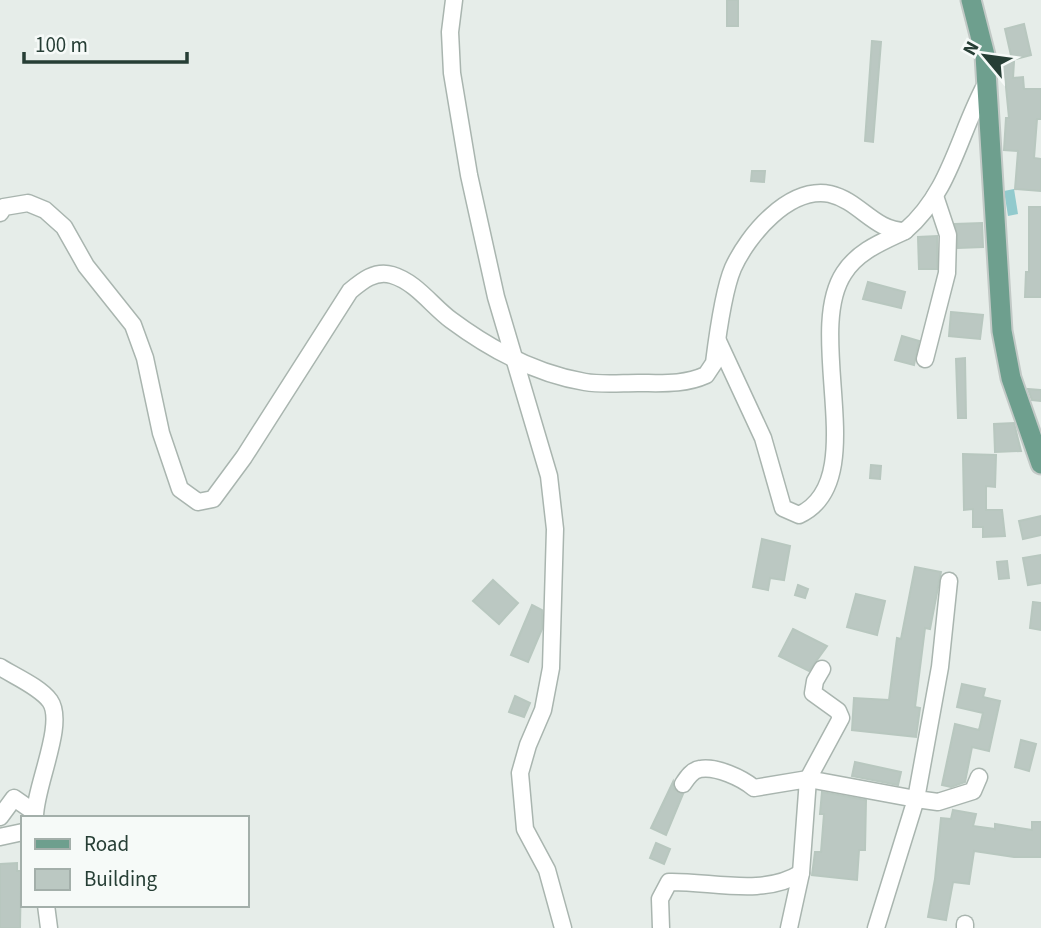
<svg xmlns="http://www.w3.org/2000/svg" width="1041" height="928" viewBox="0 0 1041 928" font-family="'Source Sans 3',sans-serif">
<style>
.water{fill:#92cacd}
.building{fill:#bbc8c2;stroke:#b8c7bf;stroke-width:2}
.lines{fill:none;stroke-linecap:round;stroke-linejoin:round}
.minor-casing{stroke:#a9b5af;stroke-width:19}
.major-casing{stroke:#c2c9c6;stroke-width:23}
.minor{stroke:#fff;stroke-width:16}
.major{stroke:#6e9f8e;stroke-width:19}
</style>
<rect width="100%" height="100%" fill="#e6ede9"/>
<path class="water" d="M1014,189l4,25 -10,2 -4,-25z"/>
<g class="building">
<rect x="727" y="0" width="11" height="26"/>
<path d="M1024,24l7,31 -19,5 -7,-31z"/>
<path d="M872,41l9,1 -8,100 -8,-1z"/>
<path d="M999,61l15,1 -1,16 10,-1 1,12h17v30h-4l-3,39 7,1v32l-26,-2 3,-38 -14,-1 2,-32h3l-4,-41h-6z"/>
<path d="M752,171h13l-1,11 -13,-1z"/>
<path d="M1029,207h12v90h-16l1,-25h3z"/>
<path d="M982,223l1,24 -25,1 -3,-24z"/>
<path d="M937,236v33h-18l-1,-32z"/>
<path d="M868,282l37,10 -4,16 -38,-9z"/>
<path d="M951,312l32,3 -3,24 -31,-3z"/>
<path d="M902,336l17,5 -5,24 -19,-5z"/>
<path d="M965,358l1,60h-8l-2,-59z"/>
<path d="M1028,389l13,1v11l-9,-1z"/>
<path d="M1014,423l7,28 -26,1 -1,-28z"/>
<path d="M963,454l33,1 -1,32 -9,-1v24h16l3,26 -22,1v-10h-10v-18l-9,1z"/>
<path d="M871,465l10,1 -1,13 -10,-1z"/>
<path d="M1041,516v19l-18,4 -4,-18z"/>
<path d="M762,539l28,7 -6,34 -14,-2 -2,12 -15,-3z"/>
<path d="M1041,555v28l-13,2 -5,-27z"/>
<path d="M1007,561l2,17 -10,1 -2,-17z"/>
<path d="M915,567l26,5 -11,57 -5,-1 -10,79 5,1 -4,29 -64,-7 2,-32 35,2 8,-62 4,1z"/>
<path d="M493,580l25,23 -19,21 -26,-23z"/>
<path d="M798,585l10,4 -3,9 -10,-3z"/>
<path d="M856,594l29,7 -8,34 -30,-8z"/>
<path d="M1033,602l8,1v27l-11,-2z"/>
<path d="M532,605l10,5v19l-14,33 -17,-7z"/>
<path d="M793,629l34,17 -18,25 -30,-15z"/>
<path d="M962,684l23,5 -2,8 17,4 -11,50 -17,-4 -7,35 -14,5 -9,-2 13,-61 24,6 4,-17 -26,-6z"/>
<path d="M515,696l15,7 -6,14 -15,-5z"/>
<path d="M1021,740l15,4 -7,27 -14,-4z"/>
<path d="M855,762l46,10 -3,13 -46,-9z"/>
<path d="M673,782l1,7 9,5 -17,41 -15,-7z"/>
<path d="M822,792l44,8 -1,50h-6l-2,30 -45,-5 3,-23h6l3,-38h-4z"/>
<path d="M953,810l23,4 -3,12 22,3v-5l37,6v-8h9v35h-27l-40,-6 -5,33 -16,-2 -7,38 -18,-3 7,-38 6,-61 10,1z"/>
<path d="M656,843l14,6 -6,15 -14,-6z"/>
<path d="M17,863v8h4l-1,57h-20v-64z"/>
</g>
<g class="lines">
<defs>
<g id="minor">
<path d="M454,0l-4,32 2,41 17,102 27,122 53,179 6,53 -4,139 -8,42 -15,35 -8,28 5,56 22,41 16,58"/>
<path d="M0,213l4,-6 24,-4 17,7 19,17 22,39 47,59 12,33 16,75 19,56 18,13 15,-3 31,-42 106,-166c12,-10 25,-21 42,-16 24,7 40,31 59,45 39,29 86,54 134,62 17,3 36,1 53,1 24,0 46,2 68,-8l8,-12c3,-24 10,-74 19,-95 15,-33 56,-82 97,-74 30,7 44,37 75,37 46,-39 54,-99 82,-149"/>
<path d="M718,341l45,97 20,70 16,7c74,-34 4,-180 45,-242 14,-22 38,-31 61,-42"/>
<path d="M925,359l22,-86 1,-38 -13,-39"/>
<path d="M949,581l-9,86 -24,132 22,3 35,-11 6,-14"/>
<path d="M0,667c14,9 40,20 50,34 16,23 -16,87 -15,117"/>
<path d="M822,669l-7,12 -2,12 25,18 3,7 -33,61 108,20 -40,129"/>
<path d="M683,784c4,-6 9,-14 17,-15 16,-3 42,9 54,19l54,-9 -7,94 -12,55"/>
<path d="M0,817l14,-19 20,14"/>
<path d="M0,837l23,-5"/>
<path d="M46,905l3,23"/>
<path d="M661,928l-1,-29 9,-17c42,-1 94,15 132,-9"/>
<path d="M965,928v-4"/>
</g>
<path id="major" d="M971,0l14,55 17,276 9,47 30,86"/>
</defs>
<use href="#minor" class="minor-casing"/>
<use href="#major" class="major-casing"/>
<use href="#minor" class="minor"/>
<use href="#major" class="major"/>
</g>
<rect x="21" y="816" width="228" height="91" fill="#f6faf8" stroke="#a3afaa" stroke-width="2"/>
<rect x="35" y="839" width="35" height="10" fill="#6e9f8e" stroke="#a3afaa" stroke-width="2"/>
<text x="84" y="851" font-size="21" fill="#263e35">Road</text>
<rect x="35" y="869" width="35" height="21" fill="#bbc8c2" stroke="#a3afaa" stroke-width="2"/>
<text x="84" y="886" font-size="21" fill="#263e35">Building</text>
<g transform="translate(985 56) rotate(299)" stroke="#f6faf8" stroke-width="5" paint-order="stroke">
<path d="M0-5L12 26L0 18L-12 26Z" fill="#263e35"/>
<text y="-10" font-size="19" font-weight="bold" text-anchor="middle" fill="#263e35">N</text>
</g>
<path d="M24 52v10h163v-10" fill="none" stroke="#263e35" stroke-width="3.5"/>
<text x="35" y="52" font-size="21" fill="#263e35" stroke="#f6faf8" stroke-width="5" paint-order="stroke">100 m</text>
</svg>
